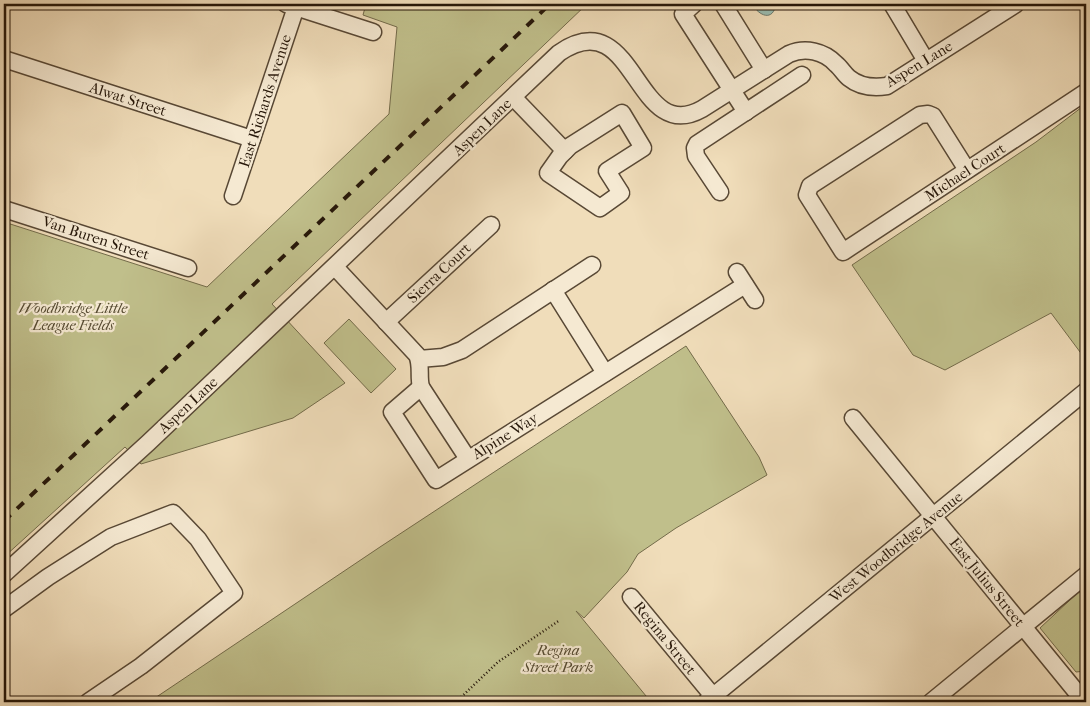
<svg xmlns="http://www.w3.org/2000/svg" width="1090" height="706" viewBox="0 0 1090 706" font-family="'IM FELL French Canon',serif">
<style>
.green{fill:#c0bf8b;stroke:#736b4a}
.water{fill:#9abcb0;stroke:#6c7a6d}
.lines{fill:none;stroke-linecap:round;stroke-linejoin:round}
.minor-casing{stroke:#584835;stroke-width:19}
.path{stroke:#261709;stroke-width:2.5;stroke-dasharray:1 2.5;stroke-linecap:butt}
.minor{stroke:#f5e9d2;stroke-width:16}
.rail{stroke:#261709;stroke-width:4;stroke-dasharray:9 9;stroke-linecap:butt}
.labels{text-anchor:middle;stroke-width:4.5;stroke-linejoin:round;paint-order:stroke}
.street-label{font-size:15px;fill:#261709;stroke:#f5e9d2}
.park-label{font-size:15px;font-style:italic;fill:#544930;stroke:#f5e9d2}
</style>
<rect width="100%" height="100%" fill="#f0ddba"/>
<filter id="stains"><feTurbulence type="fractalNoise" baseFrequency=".004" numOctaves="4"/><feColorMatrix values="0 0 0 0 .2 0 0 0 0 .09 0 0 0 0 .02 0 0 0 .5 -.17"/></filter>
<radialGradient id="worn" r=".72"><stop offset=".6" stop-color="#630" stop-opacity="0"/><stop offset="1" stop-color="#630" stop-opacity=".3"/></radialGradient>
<g class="green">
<path d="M366,4h221l-315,300 73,79 -52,35 -152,46 -16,-17 -121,110v-335l203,65 182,-173 8,-87 -34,-12z"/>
<path d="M1086,104v256l-35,-47 -106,57 -32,-15 -61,-90 184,-123z"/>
<path d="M349,319l47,50 -25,24 -47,-50z"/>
<path d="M686,346l73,111 8,18 -91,53 -38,26 -11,18 -43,46 -8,-7 75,91h-502l231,-155z"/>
<path d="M1086,585v86l-10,1 -36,-44z"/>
</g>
<path class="water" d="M752,4h24c-3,18 -17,12 -24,0z"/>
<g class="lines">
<defs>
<g id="minor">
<path d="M286,4l87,28"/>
<path d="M694,4l-11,10 63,98"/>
<path d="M723,4l41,66"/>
<path d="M892,4l34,57"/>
<path d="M4,59l248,80"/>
<path d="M513,97l52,54"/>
<path d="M622,113l21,35 -36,23 14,22 -21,15 -52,-35 12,-17 10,-10z"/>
<path d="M967,170l-34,-54 -5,-2 -8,1 -110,71 -3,9 36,57 243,-160"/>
<path d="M720,192l-24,-36 -1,-8 2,-4 105,-69"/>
<path d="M233,196l63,-189"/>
<path d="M4,209l184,59"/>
<path d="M335,267l82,88c5,11 1,21 4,32l47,72"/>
<path d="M737,272l18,28"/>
<path d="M553,290l52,83"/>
<path d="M386,322l105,-97"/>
<path d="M419,359l24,-2 19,-7 130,-85"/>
<path d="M421,387l-29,25 44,68 309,-195"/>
<path d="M853,418l230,282"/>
<path d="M4,574l144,-131 411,-390c77,-53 75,94 143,56l87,-55c16,-7 35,-3 47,10 5,4 8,10 13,14 11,9 25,10 38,8l129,-82"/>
<path d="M631,597l87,105"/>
<path d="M4,609l44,-32 63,-40 62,-24 25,26 36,54 -93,73 -53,36"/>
<path d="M706,702l380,-311"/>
<path d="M931,702l155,-127"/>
</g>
</defs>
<use href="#minor" class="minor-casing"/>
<path class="path" d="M456,702l42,-40 62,-42"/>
<use href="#minor" class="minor"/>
<path class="rail" d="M4,521l546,-517"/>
</g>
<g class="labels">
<g class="street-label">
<text transform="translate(919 64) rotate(-31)" y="5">Aspen Lane</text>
<text transform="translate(128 99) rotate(18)" y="5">Alwat Street</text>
<text transform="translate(265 101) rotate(-72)" y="5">East Richards Avenue</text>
<text transform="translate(482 127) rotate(-44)" y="5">Aspen Lane</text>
<text transform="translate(965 172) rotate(-33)" y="5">Michael Court</text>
<text transform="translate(96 238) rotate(18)" y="5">Van Buren Street</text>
<text transform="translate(439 273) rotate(-43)" y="5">Sierra Court</text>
<text transform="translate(188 405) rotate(-43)" y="5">Aspen Lane</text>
<text transform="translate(505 436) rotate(-32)" y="5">Alpine Way</text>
<text transform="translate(896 547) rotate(-39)" y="5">West Woodbridge Avenue</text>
<text transform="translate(987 582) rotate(51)" y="5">East Julius Street</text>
<text transform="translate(665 638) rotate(51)" y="5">Regina Street</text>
</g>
<g class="park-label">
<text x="73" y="313">Woodbridge Little<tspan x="73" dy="17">League Fields</tspan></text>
<text x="558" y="655">Regina<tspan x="558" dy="17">Street Park</tspan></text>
</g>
</g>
<rect width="1090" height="706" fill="none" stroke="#f0ddba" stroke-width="20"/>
<rect x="5" y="5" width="1080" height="696" fill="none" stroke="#261709" stroke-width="2.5"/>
<rect x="10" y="10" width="1070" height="686" fill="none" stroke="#261709"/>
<rect width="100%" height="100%" filter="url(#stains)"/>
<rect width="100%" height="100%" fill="url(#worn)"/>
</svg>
